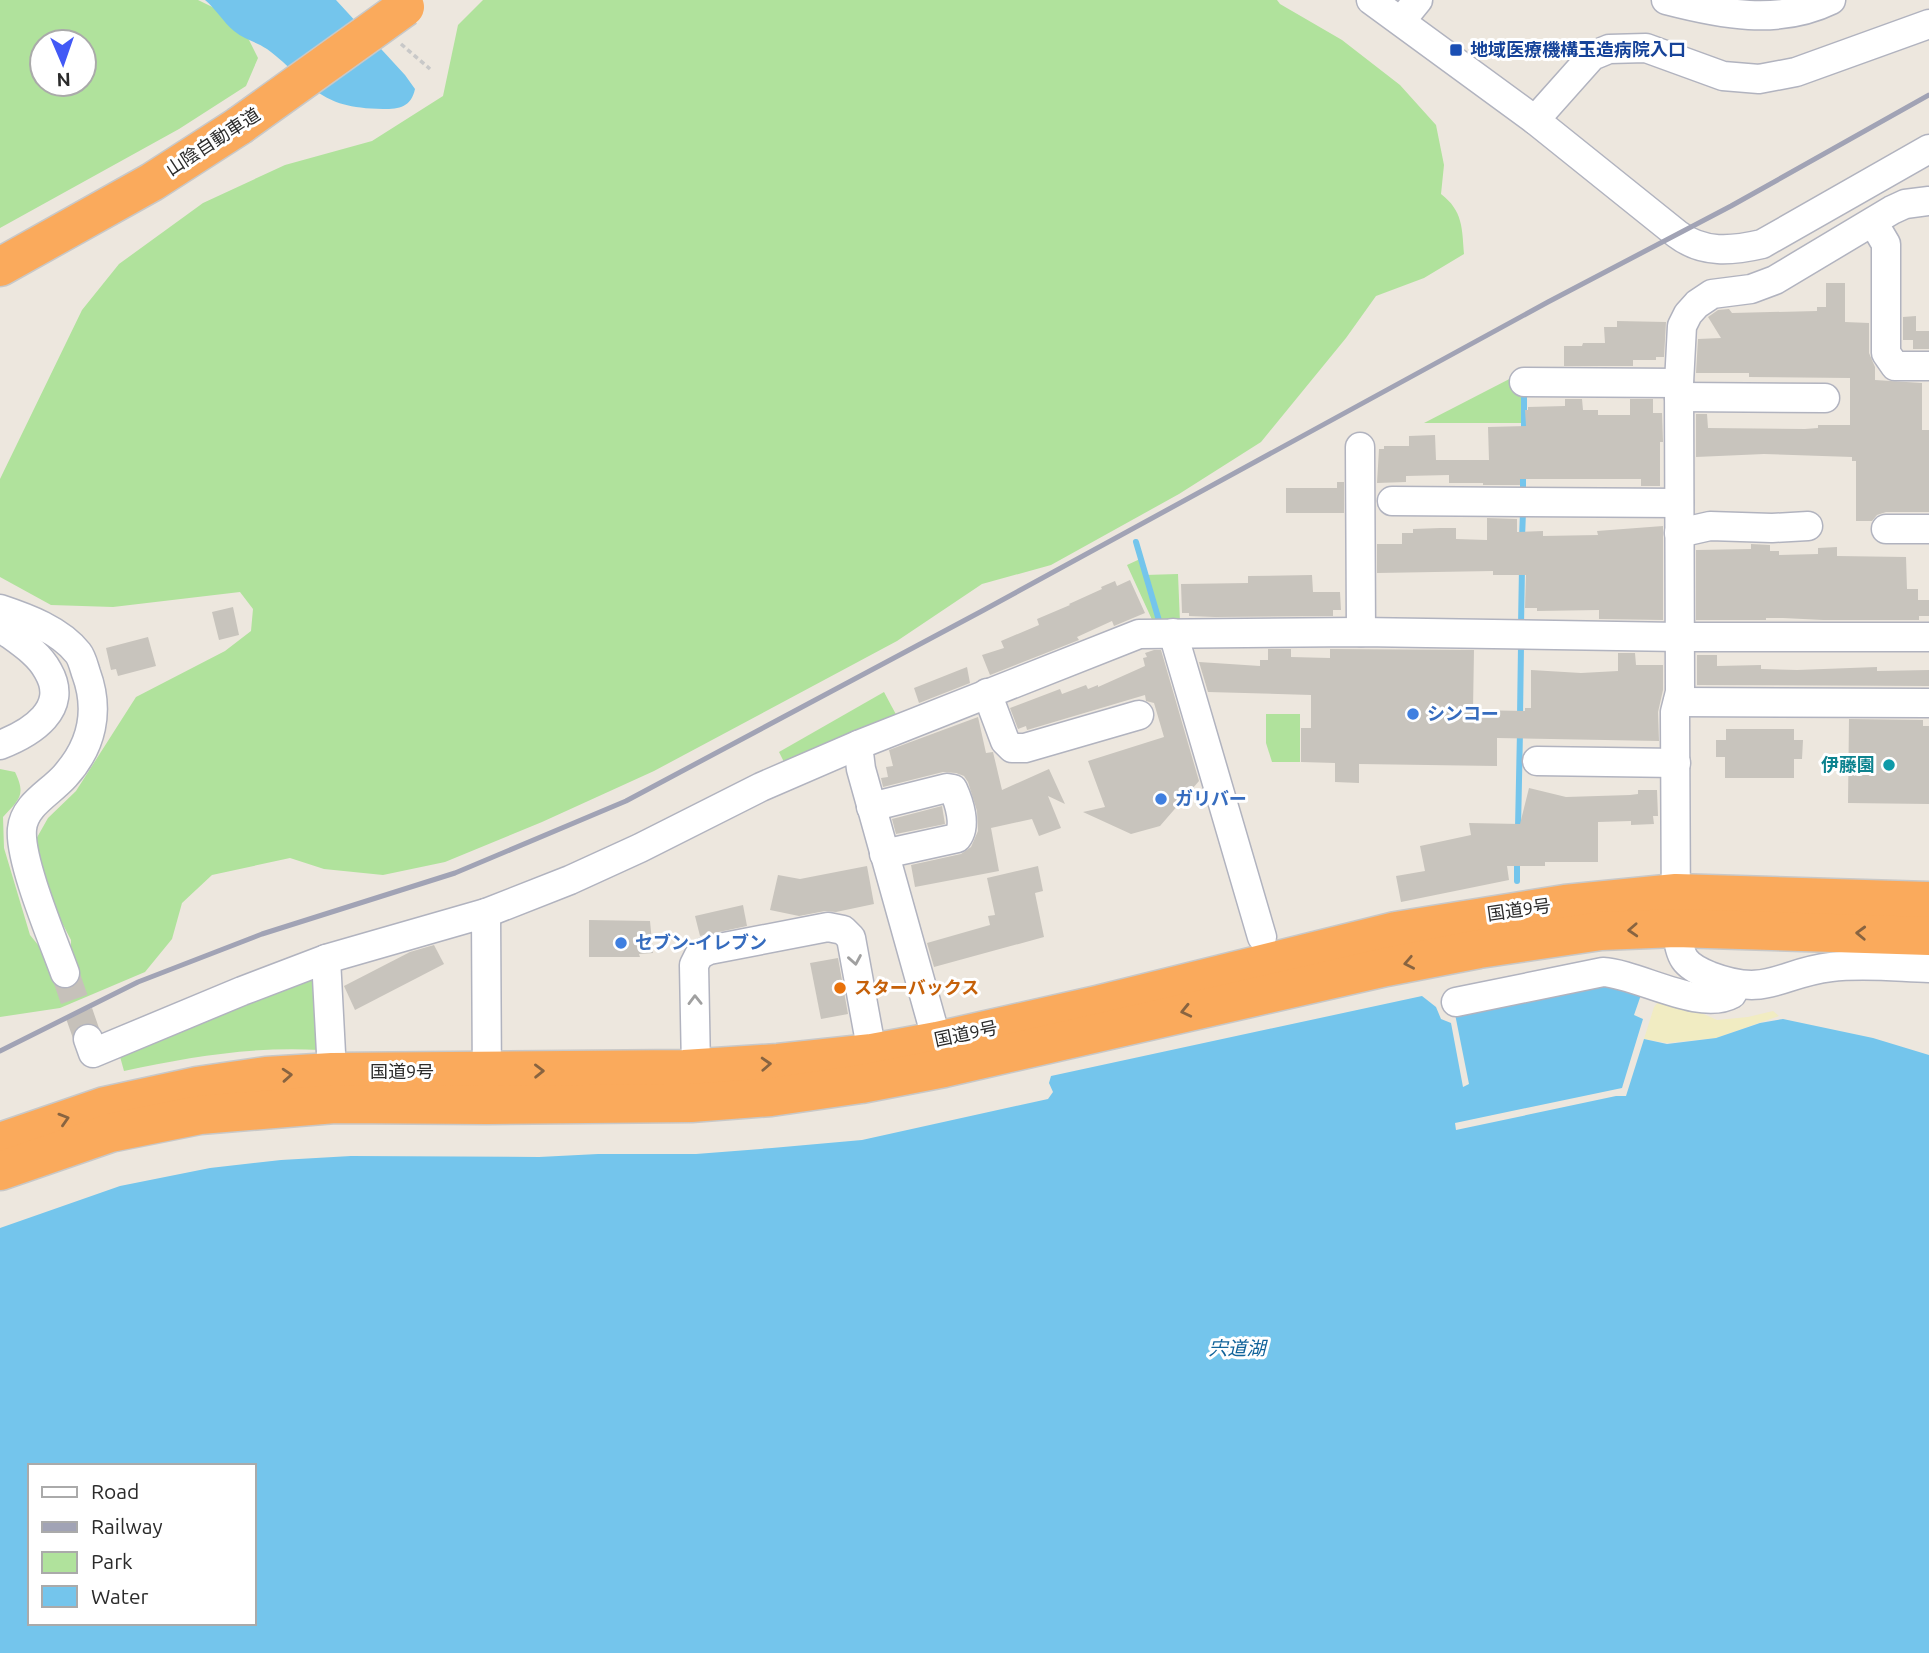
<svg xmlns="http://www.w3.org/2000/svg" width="1929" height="1653" viewBox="0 0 1929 1653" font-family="Ubuntu,'Noto Sans JP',sans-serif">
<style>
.green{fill:#b0e29c;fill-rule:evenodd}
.sand{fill:#f1ecc2}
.water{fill:#74c5ec;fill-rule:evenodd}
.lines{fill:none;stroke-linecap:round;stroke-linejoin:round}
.stream{stroke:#74c5ec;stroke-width:6}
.building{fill:#c8c4bd}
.minor-tunnel{stroke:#c6c1ba;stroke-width:28;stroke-dasharray:28 14;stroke-linecap:butt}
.minor-casing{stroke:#b1b3bf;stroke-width:31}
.highway-casing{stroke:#c8c8c8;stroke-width:41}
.path{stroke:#c8c8c8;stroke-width:3.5;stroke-dasharray:5 3.5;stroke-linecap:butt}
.minor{stroke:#fff;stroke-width:28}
.highway{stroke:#faaa5c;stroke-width:38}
.rail{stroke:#a1a3b5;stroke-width:5}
.highway-bridge-casing{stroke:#c8c8c8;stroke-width:41;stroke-linecap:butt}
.highway-bridge{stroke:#faaa5c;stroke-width:38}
.oneway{stroke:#886441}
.oneway2{stroke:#a0a0a0}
.transit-dot{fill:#1a4fb4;stroke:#fff;stroke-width:2.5}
.shop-dot{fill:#3f7fe0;stroke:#fff;stroke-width:2.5}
.culture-dot{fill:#0f9aa8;stroke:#fff;stroke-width:2.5}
.food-dot{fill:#e8710a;stroke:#fff;stroke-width:2.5}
.labels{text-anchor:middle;stroke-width:6;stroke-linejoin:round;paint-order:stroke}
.transit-label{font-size:18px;font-weight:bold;fill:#164399;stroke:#fff;text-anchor:start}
.street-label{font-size:18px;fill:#2b2b2b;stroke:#fff}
.shop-label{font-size:18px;font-weight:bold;fill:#366cbe;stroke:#fff;text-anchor:start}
.culture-label{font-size:18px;font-weight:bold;fill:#0d838f;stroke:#fff;text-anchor:end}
.food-label{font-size:18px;font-weight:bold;fill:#c56008;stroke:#fff;text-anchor:start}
.water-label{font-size:19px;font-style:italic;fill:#11639a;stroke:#fff}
</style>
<rect width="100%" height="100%" fill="#ede7de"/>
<g class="green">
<path d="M0,0h198l41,20 19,38 -12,28 -67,43 -179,99zM42,42h42v42h-42z"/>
<path d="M483,0h794l3,4 62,36 58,45 36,40 8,40 -3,29c22,17 21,34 23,60l-40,24 -48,18 -30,42 -85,104 -82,52 -128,71 -69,19 -85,57 -243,130 -112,51 -97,40 -62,13 -59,-6 -34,-11 -78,17 -30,28 -10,36 -27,33 -85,36 -60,9v-248l15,3c11,23 5,27 -12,45l1,31 26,87 13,16 28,20v-31l-23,-44 -13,-55 13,-23 28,-27 60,-94 89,-46 26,-20 2,-22 -13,-17 -127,15 -62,-2 -51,-28v-98l82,-169 37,-46 84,-61 82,-38 87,-24 71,-45 15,-71z"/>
<path d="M1521,373v50h-97z"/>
<path d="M1140,559l5,16 33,-1 2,49 -26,1 -27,-59z"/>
<path d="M884,692l16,30 -114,44 -7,-14z"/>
<path d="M1266,714h34v48h-28l-6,-19z"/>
<path d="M307,975l9,7 4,68c-67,-4 -131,7 -196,21l-5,-18z"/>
</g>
<path class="sand" d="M1659,1001l29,6 29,13 31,-3 25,-6 6,5 -63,22 -49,5 -23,-4 10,-32z"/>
<g class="water">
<path d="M205,0h131l69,75 10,14c-4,18 -15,20 -32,20 -66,-1 -69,-24 -116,-60 -10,-7 -22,-9 -33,-18 -11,-9 -18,-22 -29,-31z"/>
<path d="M1606,981l36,11 -8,23 9,4 -21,69 -167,35 1,7 160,-34h10l18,-57 23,5 49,-6 44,-15 23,-4 90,19 56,17v598h-1929v-425l120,-42 90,-18 71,-8 70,-4 188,1 59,-3h98l76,-6 90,-8 186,-41 5,-7 -4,-9 2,-7 371,-80 14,11 5,12 10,4 12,64 6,-3 -14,-70zM30,1466h224v157h-224z"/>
</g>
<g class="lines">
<g class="stream">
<path d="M1524,433v-41"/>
<path d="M1523,491v-20"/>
<path d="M1522,538l1,-26"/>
<path d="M1136,542l24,82"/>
<path d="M1521,625l1,-58"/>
<path d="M1520,717l1,-71"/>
<path d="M1518,829l2,-98"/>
<path d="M1517,881v-20"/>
</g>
</g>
<g class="building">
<path d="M1826,283h19v39l24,1v30l6,14v13l47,3v47h7v82h-43l-9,3 -5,6h-16v-60h-4v-4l-88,-3 -68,3v-43h11l1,14 97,1 13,-1v-3h32v-47l-101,-1v-4h-53l2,-34 23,-1 -13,-21 10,-7 11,-1 3,4 85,-2v-4h9z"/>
<path d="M1916,316v15h13v18h-16v-9h-10v-23z"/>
<path d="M1617,321l49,1 -2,35h-8v3h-23v6h-69v-20h18l1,-3h22l-1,-16h13z"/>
<path d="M1565,399h17l1,11h15v5h32v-16h23v14h9l1,29h-3v44h-19v-7h-121v6h-37v-2h-34v-8l-43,1v6l-29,1 2,-34h5v-3h25v-10l26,-1 1,25h53l-1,-33 38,-1 -1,-16h3v-3l37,-1z"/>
<path d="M1337,482h7v31h-58v-25h51z"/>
<path d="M1487,518l30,1v13l26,-1v5l55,-1 -1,-4 66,-5v94l-64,-1v-9l-62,1v-3h-12l1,-33h-33v-4l-116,2v-29h25v-11h11v-4l27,-1h16v11l31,1z"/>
<path d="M1751,544l19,1v6h9v4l39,-1v-6l19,-1v9l69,1 1,32h11v11h11v16h-10v4h-96l-40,-2h-17v2h-70v-70l55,-1z"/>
<path d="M1312,575l1,17h27l1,18h-8v6l-118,1 -26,-1v-3h-7l-1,-29 67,-1v-7z"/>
<path d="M1130,580l15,33 -31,13 -2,-5 -35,16 2,3 -89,35 -8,-20 22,-7 -3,-7 38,-16 -2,-6 33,-14 -1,-1 33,-15 -1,-2 14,-6 2,5z"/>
<path d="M233,607l6,28 -20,5 -7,-28z"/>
<path d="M148,637l8,29 -38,10 -2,-7 -5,1 -5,-22z"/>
<path d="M1268,649h23v8l39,1v-9l144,1 -1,60 52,1v-3h6v-38l50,3 37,-2v-18h17l1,12h27v25l-5,22 1,29 -162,-3v28l-138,-2v19l-24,-1v-19l-34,-1v-34h10v-33l-103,-3 -9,-30 61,4v-6h8z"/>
<path d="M1154,650h7l38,131 -39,45 -29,8 -48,-22 22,-5 -17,-46 76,-24 -10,-34 -8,-2 -1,-6 -118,35 -1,-4 -8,3 -8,-21 50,-19 2,5 24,-9 2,4 10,-4v2l47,-21 -2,-8 4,-1 -2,-4z"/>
<path d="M1697,655h20v11l44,-1v4l36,1 80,-3v4l52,-1v16l-232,-1z"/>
<path d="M967,667l3,16 -51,20 -5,-15z"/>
<path d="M978,717l8,36 7,-1 9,38 47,-21 16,35 -17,-8 13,32 -22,8 -7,-17 -41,9 8,43 -84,16 -4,-22 50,-11 10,-7 7,-16 -1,-20 -9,-29 -4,-6 -8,-3 -13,-1 -60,15 -2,-9 7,-1 -2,-10 7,-1 -4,-16z"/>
<path d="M1849,719l74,1v6h6v78l-81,-1z"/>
<path d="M1726,729h68v11h9l-1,19h-8v19h-69v-21h-9v-17h10z"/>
<path d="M1529,788l37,9 64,-2 8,-1v-4h19l1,26h-5l1,8 -23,1v-4l-33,1v40h-53v4h-38l2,14 -108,22 -5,-26 29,-5 -5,-25 51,-11 -2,-12 51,1z"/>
<path d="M942,806l3,18 -49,10 -4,-15z"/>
<path d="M867,866l7,38 -38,8 -11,-1 -26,5 -29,-6 8,-35 22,4z"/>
<path d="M1038,866l5,25 -8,2 9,44 -110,30 -7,-24 63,-18 -2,-9 7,-1 -8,-37z"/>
<path d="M743,905l4,21 -47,10 -5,-20z"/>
<path d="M589,920l61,1 3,32 -14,1 1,3h-51z"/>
<path d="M434,945l10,19 -89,46 -11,-24 66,-34z"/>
<path d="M838,958l10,56 -27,5 -11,-56z"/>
</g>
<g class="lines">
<path class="minor-tunnel" d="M65,973l23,66"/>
<defs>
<g id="minor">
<path d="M1371,0l164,120 142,114c26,20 55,17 85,10l167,-95"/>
<path d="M1666,0c54,14 112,26 165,0"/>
<path d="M1401,21l17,-21"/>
<path d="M1535,120l57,-64 17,-7 37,-1 77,28 36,3 37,-7 133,-48"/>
<path d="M1929,201l-24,3 -13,6 -117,70 -24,9 -39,5 -15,10 -9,10 -6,12 -3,57 1,309 -5,20 1,216c5,29 5,36 34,48 58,22 69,-3 121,-9 33,-4 66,0 98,1"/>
<path d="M1873,222l13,22v109l9,13h34"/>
<path d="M1524,382l155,1"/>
<path d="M1679,397l146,1"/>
<path d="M1360,447l1,185"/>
<path d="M1392,501l287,2"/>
<path d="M1886,529h43"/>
<path d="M1679,533l31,-7 62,2 36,-2"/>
<path d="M0,609c27,9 60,21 78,44 4,5 6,14 8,20 14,38 6,73 -21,103 -15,17 -41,29 -43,53 -3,31 31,111 43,144"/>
<path d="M0,627c17,13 38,25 48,44 22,38 -17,62 -48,74"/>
<path d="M1173,633l89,304"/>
<path d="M987,693l18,48 7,7h13l114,-33"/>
<path d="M1678,702l251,1"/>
<path d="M1537,761l139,2"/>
<path d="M871,807l76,-19 6,1c6,13 14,37 4,49l-73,16"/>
<path d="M486,913l84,-33 70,-32 121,-61 97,-42"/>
<path d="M326,959l6,113"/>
<path d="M1456,1002l147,-30c35,2 97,40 129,22l4,-9"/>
<path d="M88,1039l5,14 149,-62 84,-32 160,-46 1,176"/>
<path d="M937,1041l-76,-272 -3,-24 281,-111 222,-2 318,5h250"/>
<path d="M696,1068l-2,-103 5,-10 10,-5 119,-23 15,3 8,8 21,115"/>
</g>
<g id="highway">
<path d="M0,267l152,-85 87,-56"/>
<path d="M0,1142l105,-36 92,-20 69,-10 66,-4 352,-3 94,-6 94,-10 65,-12 160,-36 299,-74 169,-27 111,-11 253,8"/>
<path d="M0,1171l110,-38 90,-18 135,-11 152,1 204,-2 80,-6 90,-13 83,-16 442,-101 93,-18 122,-18 75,-3 253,8"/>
</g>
</defs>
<use href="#minor" class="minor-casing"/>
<use href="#highway" class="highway-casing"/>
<path class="path" d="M401,44l29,25"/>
<use href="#minor" class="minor"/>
<use href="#highway" class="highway"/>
<path class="rail" d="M0,1051l138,-69 124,-48 193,-61 171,-72 356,-190 566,-309 183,-96 198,-111"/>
<defs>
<path id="highway-bridge" d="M239,126l166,-119"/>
</defs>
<use href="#highway-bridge" class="highway-bridge-casing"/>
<use href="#highway-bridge" class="highway-bridge"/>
</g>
<defs><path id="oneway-chevron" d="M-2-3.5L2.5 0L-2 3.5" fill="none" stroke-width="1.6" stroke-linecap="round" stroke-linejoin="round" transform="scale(1.75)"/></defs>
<g class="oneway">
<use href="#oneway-chevron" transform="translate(1633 930) rotate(177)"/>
<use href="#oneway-chevron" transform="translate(1861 933) rotate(-178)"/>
<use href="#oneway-chevron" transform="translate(1409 963) rotate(169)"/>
<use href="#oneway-chevron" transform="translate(1186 1011) rotate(167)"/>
<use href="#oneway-chevron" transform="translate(766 1064) rotate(-3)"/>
<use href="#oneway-chevron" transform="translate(539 1071) rotate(-1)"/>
<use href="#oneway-chevron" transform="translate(287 1075) rotate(-4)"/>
<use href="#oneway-chevron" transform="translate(64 1119) rotate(-17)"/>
</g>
<g class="oneway2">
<use href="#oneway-chevron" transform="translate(855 960) rotate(80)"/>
<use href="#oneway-chevron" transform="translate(695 1000) rotate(-91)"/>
</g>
<rect class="transit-dot" x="1449" y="43" width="14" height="14" rx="3.5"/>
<g class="shop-dot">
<circle cx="1413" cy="714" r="7"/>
<circle cx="1161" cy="799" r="7"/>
<circle cx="621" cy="943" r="7"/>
</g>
<circle class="culture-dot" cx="1889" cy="765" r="7"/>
<circle class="food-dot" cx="840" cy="988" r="7"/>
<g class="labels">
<g class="transit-label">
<text x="1470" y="56">地域医療機構玉造病院入口</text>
</g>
<g class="street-label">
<text transform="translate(213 142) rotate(-33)" y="6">山陰自動車道</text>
<text transform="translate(1519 910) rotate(-8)" y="6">国道9号</text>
<text transform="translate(966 1034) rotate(-12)" y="6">国道9号</text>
<text x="402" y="1078">国道9号</text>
</g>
<g class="shop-label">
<text x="1427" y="720">シンコー</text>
<text x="1175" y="805">ガリバー</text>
<text x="635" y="949">セブン-イレブン</text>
</g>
<g class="culture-label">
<text x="1875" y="771">伊藤園</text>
</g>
<g class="food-label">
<text x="854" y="994">スターバックス</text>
</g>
<g class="water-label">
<text x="1237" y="1355">宍道湖</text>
</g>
</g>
<rect x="28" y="1464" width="228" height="161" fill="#ffffff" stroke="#aaaaaa" stroke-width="2"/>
<rect x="42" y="1487" width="35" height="10" fill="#ffffff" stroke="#aaaaaa" stroke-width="2"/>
<text x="91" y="1499" font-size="21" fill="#2b2b2b">Road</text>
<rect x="42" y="1522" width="35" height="10" fill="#a1a3b5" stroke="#aaaaaa" stroke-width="2"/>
<text x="91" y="1534" font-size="21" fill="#2b2b2b">Railway</text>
<rect x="42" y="1552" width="35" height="21" fill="#b0e29c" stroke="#aaaaaa" stroke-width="2"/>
<text x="91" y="1569" font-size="21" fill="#2b2b2b">Park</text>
<rect x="42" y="1586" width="35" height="21" fill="#74c5ec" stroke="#aaaaaa" stroke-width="2"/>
<text x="91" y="1604" font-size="21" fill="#2b2b2b">Water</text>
<g transform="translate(63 63) rotate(178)"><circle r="33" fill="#ffffff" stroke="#aaaaaa" stroke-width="2"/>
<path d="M0-5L12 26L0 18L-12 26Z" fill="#4259f6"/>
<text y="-10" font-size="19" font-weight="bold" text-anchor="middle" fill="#2b2b2b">N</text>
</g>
</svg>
